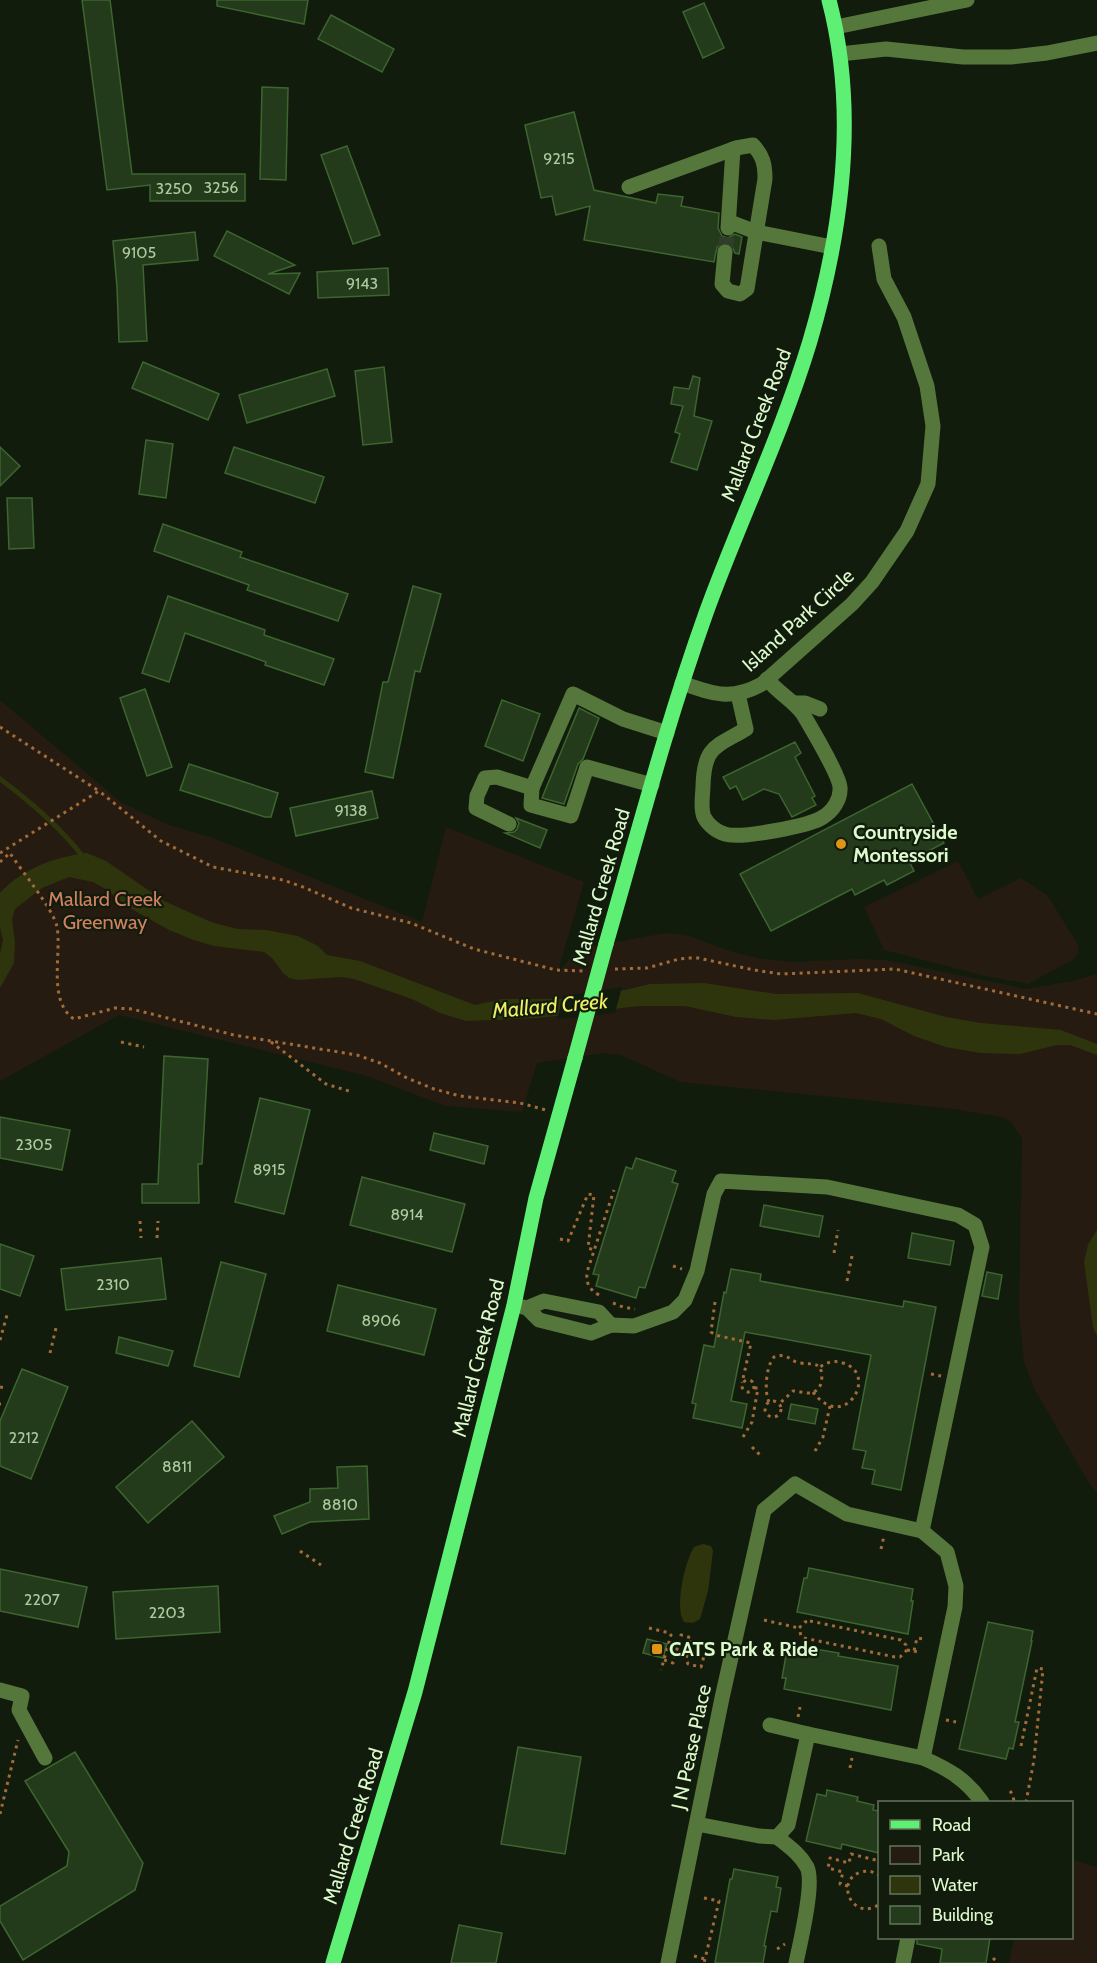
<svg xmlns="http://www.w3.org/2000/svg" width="1097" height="1963" viewBox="0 0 1097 1963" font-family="Cabin,sans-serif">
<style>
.green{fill:#251b11}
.water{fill:#2e350d}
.pier{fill:#111c0d}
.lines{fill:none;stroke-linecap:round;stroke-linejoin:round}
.stream{stroke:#2e350d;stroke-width:5}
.building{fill:#233b1b;stroke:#3d652f;stroke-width:1.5}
.minor-tunnel{stroke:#303d2a;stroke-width:15;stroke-dasharray:15 8;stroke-linecap:butt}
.path{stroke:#a36b38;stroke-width:3;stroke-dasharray:3 4.5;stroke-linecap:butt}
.minor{stroke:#55773c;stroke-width:15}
.major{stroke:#5ef075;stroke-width:15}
.major-bridge{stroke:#5ef075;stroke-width:15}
.poi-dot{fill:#de9515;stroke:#111c0d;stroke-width:2}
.labels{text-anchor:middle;stroke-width:4.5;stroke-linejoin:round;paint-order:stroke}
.number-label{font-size:16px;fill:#aecaa0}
.street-label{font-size:20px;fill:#ddfacc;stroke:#111c0d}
.poi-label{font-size:20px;font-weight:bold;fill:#ddfacc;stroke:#111c0d;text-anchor:start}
.park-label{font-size:20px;fill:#d28160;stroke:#111c0d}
.water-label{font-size:21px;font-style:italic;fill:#f1f064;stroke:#111c0d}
</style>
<rect width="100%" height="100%" fill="#111c0d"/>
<g class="green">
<path d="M0,700l121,102 45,22 47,14 209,84 24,-95 138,55 -27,93 20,-26 89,-16 11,1 12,2 44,16 29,7 31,3 63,-3 30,1 140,29 51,-9 20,-6v519l-8,-10 -54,-93 -11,-28 -5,-47 3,-176 -11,-17 -9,-5 -48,-8 -274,-27 -59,-27 -17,-2 -67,10 -15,49 -77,-6 -78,-30 -248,-61 -119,66z"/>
<path d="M958,861l20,38 43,-21 26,17 32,51 -1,7 -4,6 -46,25 -43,-8 -101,-26 -20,-43z"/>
<path d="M1072,1860l25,7v96h-88l5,-25h58z"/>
</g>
<g class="water">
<path d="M87,853l19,8 58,40 47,21 26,7 29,1 32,6 20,10 9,9 33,6 115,44 27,-6h59l64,-9 25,-6 54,-1 72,11 82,-1 88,24 35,6 80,7 36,14v11l-27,-10h-13l-37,9 -40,-1 -34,-6 -32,-11 -33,-17 -25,-6 -82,7 -38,-3 -51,-11h-46l-101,12 -72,3 -26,-8 -28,-14 -58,-20 -12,-2 -45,3 -8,-2 -6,-5 -11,-15 -8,-6 -50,-6 -23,-7 -22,-9 -41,-23 -21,-17 -14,-8 -24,-5 -27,11 -27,21 -3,10 3,24 -1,20 -14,25v-35l3,-13 -3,-12v-35c23,-25 55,-36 87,-40z"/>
<path d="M1097,1230v106l-4,-9 -9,-65 4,-17z"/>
<path d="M703,1544l8,2 2,5 -5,40 -8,28 -7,4 -9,-1c-10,-14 1,-61 10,-75z"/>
</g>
<path class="pier" d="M622,987l-7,26 -58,6 6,-23z"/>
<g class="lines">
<path class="stream" d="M0,779c31,23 60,48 84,79"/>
</g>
<g class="building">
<path d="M82,0h28l22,174h113v27h-95v-16l-43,5z"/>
<path d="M217,0h91l-4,24 -87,-18z"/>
<path d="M704,3l20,45 -21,10 -20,-46z"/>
<path d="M331,15l63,34 -12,23 -64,-33z"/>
<path d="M262,87l26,1 -2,92 -26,-1z"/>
<path d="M574,112l20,78 62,13 2,-9 25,3 -2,9 38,7 -1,15 4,8 6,2 7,-4 7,3 -3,17 -4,-1 -4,-9 -6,-2 -8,5 -3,15 -130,-22 6,-34 -34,9 -4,-19 -11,2 -16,-73z"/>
<path d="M347,146l33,89 -27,9 -32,-89z"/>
<path d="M227,231l68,34 -27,9 32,-1 -11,21 -75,-38z"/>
<path d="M195,232l3,28 -55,5 4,76 -28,1 -2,-55 -4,-46z"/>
<path d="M388,268l1,27 -71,3 -1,-26z"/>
<path d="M143,362l76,32 -11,26 -76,-32z"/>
<path d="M384,367l8,75 -29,3 -8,-74z"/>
<path d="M327,369l8,27 -88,27 -8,-28z"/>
<path d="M693,376l7,2 -6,38 18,5 -15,49 -26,-8 9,-28 -5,-2 8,-26 -12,-2 3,-17 15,2z"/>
<path d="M146,440l27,4 -7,54 -27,-4z"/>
<path d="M0,447l20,19 -20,20z"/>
<path d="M234,447l90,30 -9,26 -90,-30z"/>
<path d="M7,498h25l2,50 -25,1z"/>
<path d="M163,524l79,28 -2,5 108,37 -10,27 -91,-31 2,-5 -95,-34z"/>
<path d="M413,586l28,8 -21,78 -5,-1 -22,107 -28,-6 18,-90h5z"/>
<path d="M168,596l97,34 -1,5 70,24 -10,26 -59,-20 1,-3 -81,-29 -16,49 -27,-9z"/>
<path d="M145,689l27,78 -25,9 -27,-78z"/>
<path d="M502,700l38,14 -17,47 -38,-15z"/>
<path d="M579,708l20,10 -16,41 -5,5 -14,40 -22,-6z"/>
<path d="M795,742l6,11 -6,4 20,39 -3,2 4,7 -24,12 -13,-23 -15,-5 -21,11 -7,-14 -6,3 -7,-12z"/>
<path d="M189,764l89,29 -7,24h-6l-85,-27z"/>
<path d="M912,784l32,59 -35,18 5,10 -27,14 -3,-5 -29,15 -3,-6 -81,42 -31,-57z"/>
<path d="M372,791l6,27 -82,18 -6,-28z"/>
<path d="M516,818l31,12 -7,18 -35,-15 9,-1 3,-3 2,-6z"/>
<path d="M164,1056l44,3 -6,105h-4l1,39h-57v-19h16z"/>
<path d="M260,1098l50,12 -26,104 -49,-12z"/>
<path d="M0,1117l70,13 -8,40 -62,-12z"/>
<path d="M434,1133l54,13 -4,18 -54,-14z"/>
<path d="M636,1158l40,13 -4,11 6,2 -33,104 -6,-1 -3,11 -40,-12 3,-11 -6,-1 33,-107 6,2z"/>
<path d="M362,1177l103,27 -13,48 -102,-27z"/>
<path d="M764,1205l59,11 -4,21 -59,-11z"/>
<path d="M912,1233l42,8 -4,24 -42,-7z"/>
<path d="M0,1244l34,12 -14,40 -20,-7z"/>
<path d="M161,1258l5,41 -100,11 -5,-41z"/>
<path d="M221,1262l45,12 -27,103 -45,-11z"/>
<path d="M731,1269l30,5 -1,7 143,26 1,-6 32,6 -35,183 -29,-6 3,-14 -13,-2 4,-17 -13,-2 18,-94 -126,-23 -14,69 16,3 -5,24 -49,-10 3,-14 -4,-1 12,-58 10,2 10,-55 2,1z"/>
<path d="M987,1272l15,3 -4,24 -16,-3z"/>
<path d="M338,1285l98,24 -12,46 -97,-24z"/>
<path d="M119,1337l54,14 -5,15 -52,-13z"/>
<path d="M22,1369l46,18 -37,92 -31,-13v-45z"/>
<path d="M791,1404l27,5 -3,15 -27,-5z"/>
<path d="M192,1421l32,36 -76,66 -32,-36z"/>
<path d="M367,1466l2,53 -59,3 -28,12 -8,-18 36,-14v-13l28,-1 -1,-21z"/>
<path d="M809,1568l104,21 -2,12h2l-5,33 -111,-22 7,-34h3z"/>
<path d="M0,1569l87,18 -9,40 -78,-16z"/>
<path d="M218,1586l2,46 -104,7 -3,-47z"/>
<path d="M988,1622l45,9 -2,10h1l-17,81h4l-6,27 -4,-1 -3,11 -47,-10z"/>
<path d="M647,1639l20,5 -4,14 -20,-5z"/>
<path d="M792,1645l47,8 -1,3 60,10 -7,44 -107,-21 2,-11h-4l4,-23h4z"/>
<path d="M518,1747l63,10 -16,97 -64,-10z"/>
<path d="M75,1752l68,111 -8,27 -112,70 -23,-39v-15l67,-40 2,-14 -44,-71z"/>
<path d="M827,1790l31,7 -1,4 17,4 -1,5 6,1v42l-37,-9 -1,5 -35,-8 11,-47 9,2z"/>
<path d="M734,1869l44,8 -2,10 5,1 -4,24 -6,-1 -7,35h2l-3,17h-48l15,-84h2z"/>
<path d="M459,1925l43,8 -6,30h-45z"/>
<path d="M917,1938h73l-4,25h-46l2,-14 -25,-5z"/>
</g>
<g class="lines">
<path class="minor-tunnel" d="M725,252l3,-24"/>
<g class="path">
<path d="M0,727l99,64"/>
<path d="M0,853l99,-62 62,50 52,26 70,13 20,7 48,21 60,15 63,26 82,21 28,1"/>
<path d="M0,862l10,-9c10,16 44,57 47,74 5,26 -10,74 17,92l41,-11 17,1 102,26 123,20 23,8 27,15 27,11 26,7 60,7 26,7"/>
<path d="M615,969l32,-1 32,-9 9,-1h10l56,12 27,4 114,-5 202,45"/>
<path d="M121,1042l23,5"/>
<path d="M271,1042l55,42 26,8"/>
<path d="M140,1221l1,17"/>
<path d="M157,1238l1,-17"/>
<path d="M560,1239l8,2 20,-47 6,1 -6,53 6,2"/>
<path d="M834,1253l4,-23"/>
<path d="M673,1266l9,3"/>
<path d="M847,1281l5,-25"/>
<path d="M599,1295c-10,-6 -13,-11 -12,-23l27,-82"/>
<path d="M715,1302l-4,30 4,3 36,8 -9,40"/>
<path d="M613,1303l10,4 12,2"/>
<path d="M0,1340l7,-25"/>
<path d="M50,1353l6,-25"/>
<path d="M931,1374l10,2"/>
<circle cx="748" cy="1386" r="6"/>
<path d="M0,1387l6,1"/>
<path d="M813,1392c31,42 67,-18 30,-29 -8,-3 -16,-1 -23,4"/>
<circle cx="773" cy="1409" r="8"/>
<path d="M769,1402c-5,-10 -3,-36 5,-45 15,-5 15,5 27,6 8,2 12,-1 19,4 4,11 2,26 -12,26 -5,0 -10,-2 -15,-2l-14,13"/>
<path d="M0,1404h1"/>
<path d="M743,1437l9,-15 6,-34h-4"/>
<path d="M752,1447l8,8"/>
<path d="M815,1451l8,-14 7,-31"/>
<path d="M881,1549l3,-13"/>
<path d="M300,1551l21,14"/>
<path d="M764,1620l35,8"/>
<path d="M810,1621l91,19 5,5 1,5 -7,7h-5l-91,-19 -3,-2 -2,-8 6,-6z"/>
<path d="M649,1628l21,5 1,2 -10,35"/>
<path d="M907,1650l7,1 3,-13 7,1"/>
<path d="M914,1651l7,2"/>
<path d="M664,1660l9,3 8,-28 11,3 -6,21 2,5 13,3 3,-11 8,1"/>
<path d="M798,1717l2,-10"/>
<path d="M946,1720l10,2"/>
<path d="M1021,1746l16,-78 6,1 -9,91 -8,42"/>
<path d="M850,1768l2,-10"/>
<path d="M1010,1791l3,4 1,7"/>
<path d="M0,1814l18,-74"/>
<path d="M880,1876c-6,-4 -11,-6 -19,-4 -27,8 -9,51 19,32"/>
<path d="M848,1886l-8,-2 3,-12 -15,-4 2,-10 19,5 2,-9 29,7"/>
<path d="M704,1898l15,3 -15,62"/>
<path d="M777,1949l8,-5"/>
<path d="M694,1956l11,3"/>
<path d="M993,1958l5,5"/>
</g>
<g class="minor">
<path d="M836,27l131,-27"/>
<path d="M840,54l46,-5 77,8h48l36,-4 50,-10"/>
<path d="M629,187l107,-39 17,-3c10,11 12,19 12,34l-18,110 -7,5 -12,-3 -6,-7 3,-32"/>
<path d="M730,222l26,10 76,15"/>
<path d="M728,228l5,-79"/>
<path d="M682,683c31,11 49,18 80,1l90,-80 20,-22 35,-51 21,-47 5,-58 -6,-40 -23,-69 -20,-38 -5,-33"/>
<path d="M738,694l8,35c-31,18 -42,18 -43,57 0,9 -3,22 1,31 4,8 13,15 21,17 15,5 85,-8 98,-17 10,-6 18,-18 17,-30 -1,-13 -29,-59 -37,-73 -10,-14 -25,-21 -36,-35"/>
<path d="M794,703h11l15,6"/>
<path d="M532,788l-1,17 40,11 16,-49 65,18"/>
<path d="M509,824l-33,-16 1,-12 8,-18 12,-1 35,11 41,-94 50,25 44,14"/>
<path d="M514,1305l13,3 12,12 52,13 20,-8 23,1 39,-14 12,-12 12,-29 17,-77 7,-13 106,6 131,28 17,10 7,22 -60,284"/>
<path d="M527,1308l17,-7 55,11 12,13"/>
<path d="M0,1690l22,6 -3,14 26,48"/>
<path d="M770,1725l38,9"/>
<path d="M923,1758c25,11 43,21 59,44"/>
<path d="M777,1837c11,9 23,17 30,30 8,16 -7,76 -11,96"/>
<path d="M668,1963l54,-265 42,-188 31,-26 52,30 75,17 25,21 9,34 -1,21 -32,151 -115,-24 -20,91 -11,12 -18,-1 -62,-12"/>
<path d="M903,1963l5,-25"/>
</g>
<g class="major">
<path d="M606,944c32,-111 61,-222 100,-331 33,-91 76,-179 104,-272 32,-109 48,-230 19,-341"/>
<path d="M333,1963l82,-271 99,-387 22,-107 39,-140"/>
</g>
<path class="major-bridge" d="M575,1058l31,-114"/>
</g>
<g class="poi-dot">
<circle cx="841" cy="844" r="6"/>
<rect x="651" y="1643" width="12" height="12" rx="3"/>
</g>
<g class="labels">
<g class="number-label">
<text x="559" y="164">9215</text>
<text x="221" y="193">3256</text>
<text x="174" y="194">3250</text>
<text x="139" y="258">9105</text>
<text x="362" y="289">9143</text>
<text x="351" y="816">9138</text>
<text x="34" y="1150">2305</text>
<text x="269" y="1175">8915</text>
<text x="407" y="1220">8914</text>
<text x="113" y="1290">2310</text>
<text x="381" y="1326">8906</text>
<text x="24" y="1443">2212</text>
<text x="177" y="1472">8811</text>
<text x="340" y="1510">8810</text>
<text x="42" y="1605">2207</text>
<text x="167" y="1618">2203</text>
</g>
<g class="street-label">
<text transform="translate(756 425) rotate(-69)" y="7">Mallard Creek Road</text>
<text transform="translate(798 620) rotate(-42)" y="7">Island Park Circle</text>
<text transform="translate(601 887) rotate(-74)" y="7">Mallard Creek Road</text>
<text transform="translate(478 1358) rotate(-76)" y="7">Mallard Creek Road</text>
<text transform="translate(691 1747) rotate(-78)" y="7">J N Pease Place</text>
<text transform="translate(353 1826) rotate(-73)" y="7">Mallard Creek Road</text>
</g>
<g class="poi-label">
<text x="853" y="839">Countryside<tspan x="853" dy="23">Montessori</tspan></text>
<text x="669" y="1656">CATS Park &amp; Ride</text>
</g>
<g class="park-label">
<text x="105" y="906">Mallard Creek<tspan x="105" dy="23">Greenway</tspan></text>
</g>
<g class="water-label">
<text transform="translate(550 1006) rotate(-5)" y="7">Mallard Creek</text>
</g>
</g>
<rect x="878" y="1801" width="195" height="138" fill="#111c0d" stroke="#637559" stroke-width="1.5"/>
<rect x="890" y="1820" width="30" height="9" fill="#5ef075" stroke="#637559" stroke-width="1.5"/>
<text x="932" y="1831" font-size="18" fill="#ddfacc">Road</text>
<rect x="890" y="1846" width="30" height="18" fill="#251b11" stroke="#637559" stroke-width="1.5"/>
<text x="932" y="1861" font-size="18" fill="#ddfacc">Park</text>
<rect x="890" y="1876" width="30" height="18" fill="#2e350d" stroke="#637559" stroke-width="1.5"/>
<text x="932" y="1891" font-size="18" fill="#ddfacc">Water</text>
<rect x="890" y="1906" width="30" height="18" fill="#233b1b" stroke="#637559" stroke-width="1.5"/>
<text x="932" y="1921" font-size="18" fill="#ddfacc">Building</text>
</svg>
